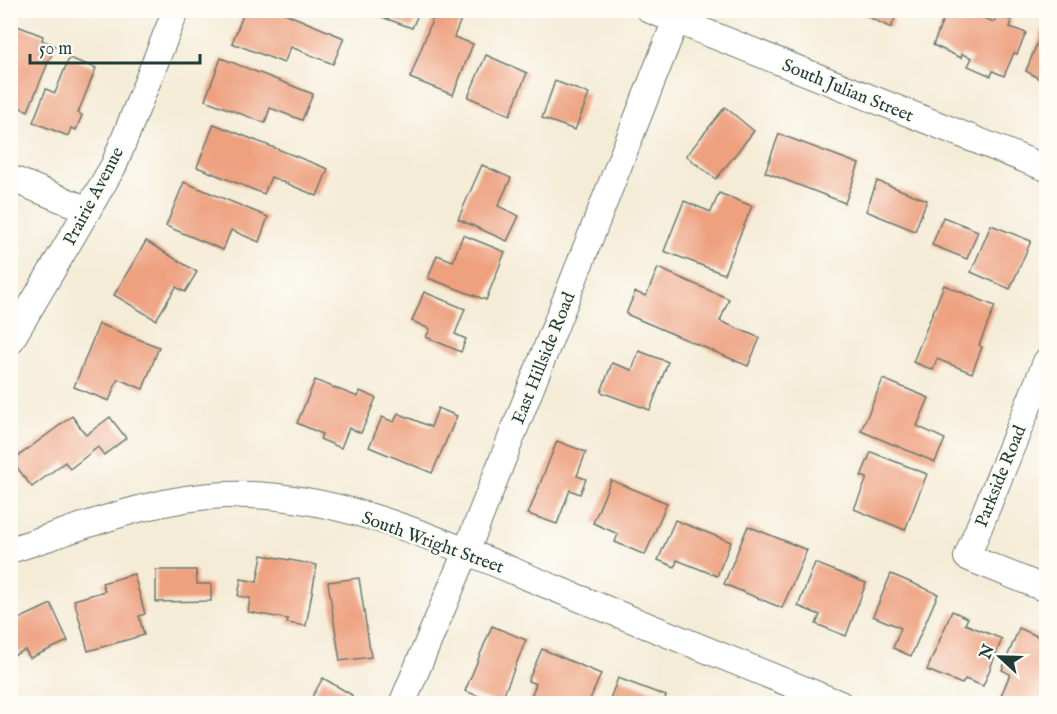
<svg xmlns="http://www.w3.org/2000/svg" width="1057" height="714" viewBox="0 0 1057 714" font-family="'IM FELL English',serif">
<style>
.building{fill:#eea07f}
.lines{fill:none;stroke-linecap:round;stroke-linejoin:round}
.minor-casing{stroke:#6a7a6d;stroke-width:28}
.minor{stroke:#fff;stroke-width:26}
.labels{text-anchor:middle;stroke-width:4.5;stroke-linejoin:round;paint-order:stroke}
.street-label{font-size:18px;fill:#1f3d34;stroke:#fdfcf7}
</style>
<rect width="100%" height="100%" fill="#fdfcf7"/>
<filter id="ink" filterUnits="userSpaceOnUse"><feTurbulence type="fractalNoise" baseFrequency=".0167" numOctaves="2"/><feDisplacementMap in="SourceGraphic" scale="12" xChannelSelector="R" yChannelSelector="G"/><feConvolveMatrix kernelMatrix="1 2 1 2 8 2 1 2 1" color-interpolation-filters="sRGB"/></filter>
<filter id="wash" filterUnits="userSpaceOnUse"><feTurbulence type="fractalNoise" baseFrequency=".008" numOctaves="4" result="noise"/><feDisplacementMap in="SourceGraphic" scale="24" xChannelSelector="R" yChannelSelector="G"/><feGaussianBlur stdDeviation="1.35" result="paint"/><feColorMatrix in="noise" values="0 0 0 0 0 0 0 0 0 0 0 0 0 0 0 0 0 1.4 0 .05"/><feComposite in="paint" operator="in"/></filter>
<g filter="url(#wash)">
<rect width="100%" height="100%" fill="#f5ecd7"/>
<g id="blocks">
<g class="building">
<path d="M245,10h32l67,28 -11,26 -42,-17 -7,16 -52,-20z"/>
<path d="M420,10l-8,18 -47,-17v-1z"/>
<path d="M436,10h19l8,4 -9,23 19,7 -20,51 -43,-17z"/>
<path d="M855,10h43l-7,18z"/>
<path d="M947,10h18l29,12 3,-7 15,6 -2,6 16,6 -9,21 -3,-1 -10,23 -11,-5 -2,5 -23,-10 4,-8 -10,-4 -1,4 -28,-13z"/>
<path d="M15,25l28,11 -1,4 13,6 -27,65 -18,-8v-67z"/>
<path d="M1044,26l2,1v56l-20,-12z"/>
<path d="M486,55l41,18 -17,42 -42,-18z"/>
<path d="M69,58l27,10 -18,45 4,2 -6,15 -5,-2 -3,8 -35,-14 13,-33 9,4z"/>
<path d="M221,58l92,36 -11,26 -32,-12 -5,15 -60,-23z"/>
<path d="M555,81l34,13 -14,36 -33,-12z"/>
<path d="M725,107l29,24 -38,48 -30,-23z"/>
<path d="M214,124l114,45 -11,27 -46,-19 -7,17 -67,-27z"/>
<path d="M779,134l80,30 -14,39 -80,-31z"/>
<path d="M482,165l29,13 -13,28 21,10 -12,25 -49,-22z"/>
<path d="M877,181l50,19 -12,31 -49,-20z"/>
<path d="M184,182l84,35 -9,25 -28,-12 -8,20 -57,-24z"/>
<path d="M719,193l33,13 -28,68 -60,-23 20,-50 27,11z"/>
<path d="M943,217l35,14 -11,28 -35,-14z"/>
<path d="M991,225l40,16 -21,48 -39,-17z"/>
<path d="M463,235l42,17 -19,48 -58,-22 9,-23 16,6z"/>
<path d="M146,241l51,31 -12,20 -9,-5 -20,33 -42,-25z"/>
<path d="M658,268l71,31 -9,22 40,17 -12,28 -122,-52 9,-22 11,4z"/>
<path d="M944,285l51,21 -16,39 3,2 -10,26 -35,-14 -4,11 -20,-8z"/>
<path d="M424,292l41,17 -10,25 11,5 -5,13 -35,-15 4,-8 -18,-8z"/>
<path d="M99,324l60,23 -16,42 -25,-10 -9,22 -35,-14z"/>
<path d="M639,351l29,11 -18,48 -49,-18 11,-29 20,7z"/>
<path d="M883,379l46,19 -12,28 28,13 -10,23 -74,-31z"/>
<path d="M315,380l43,17 2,-6 16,7 -15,35 -12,-5 -8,20 -21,-9 2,-5 -25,-11z"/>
<path d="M438,408l19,8 -25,57 -63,-26 13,-30 12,5 4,-9 33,14z"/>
<path d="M72,416l14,19 24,-18 16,21 -22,17 -6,-8 -28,22 -5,-7 -33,25 -20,-26z"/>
<path d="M557,441l29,11 -9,24 9,3 -6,15 -10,-4 -13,34 -29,-10z"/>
<path d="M871,452l56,22 -22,56 -51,-21 13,-31 -6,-2z"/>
<path d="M611,480l56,23 -22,52 -30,-13 3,-8 -25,-11z"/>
<path d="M675,520l56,22 -14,34 -40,-16 -2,7 -17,-7z"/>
<path d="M748,526l59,24 -25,58 -58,-24z"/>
<path d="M262,555l55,10 -11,61 -19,-3 1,-4 -40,-7 2,-14 -12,-2 3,-17 16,3z"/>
<path d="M815,563l51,20 -20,53 -30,-12 4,-9 -22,-9z"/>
<path d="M156,570h40l1,14h14v17l-55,1z"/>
<path d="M134,574l11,40 -6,2 5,19 -56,16 -14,-51 31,-9 -3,-8z"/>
<path d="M891,574l47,20 -27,62 -18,-8 8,-20 -28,-12z"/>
<path d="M359,578l12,79 -31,4 -12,-79z"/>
<path d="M51,604l17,37 -38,17 -5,-8 -15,7v-34z"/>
<path d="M952,611l16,7 -3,6 37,15 -19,47 -18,-7 -3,5 -35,-14z"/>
<path d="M492,626l34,14 -26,64 -35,-13z"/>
<path d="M1019,628l27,12v64h-31l-15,-6 10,-24 -8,-4z"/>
<path d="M542,649l59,25 -13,30h-60l8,-20 -8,-3z"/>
<path d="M323,678l29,17 -5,9h-39z"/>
<path d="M618,678l48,18 -3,8h-55z"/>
<rect x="182" y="701" width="55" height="3"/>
</g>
</g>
</g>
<g filter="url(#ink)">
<use href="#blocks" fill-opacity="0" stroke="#6a7a6d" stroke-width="1.5"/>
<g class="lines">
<defs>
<g id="minor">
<path d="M650,10l396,158"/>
<path d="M10,178l78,32"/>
<path d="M10,342l104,-177 62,-155"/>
<path d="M1046,362l-79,195 79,32"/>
<path d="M10,550c71,-22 140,-52 215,-55 112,-5 227,51 329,93 95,38 190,77 286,116"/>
<path d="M402,704l64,-152 214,-542"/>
</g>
</defs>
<use href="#minor" class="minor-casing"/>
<use href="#minor" class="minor"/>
</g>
</g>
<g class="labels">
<g class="street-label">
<text transform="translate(848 90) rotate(22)" y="6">South Julian Street</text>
<text transform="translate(93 196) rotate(-62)" y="6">Prairie Avenue</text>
<text transform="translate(543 358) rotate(-68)" y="6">East Hillside Road</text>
<text transform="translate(1000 476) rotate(-68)" y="6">Parkside Road</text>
<text transform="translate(433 542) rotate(20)" y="6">South Wright Street</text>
</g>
</g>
<rect width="1057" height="714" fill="none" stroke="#fdfcf7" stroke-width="36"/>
<g transform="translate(1000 657) rotate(292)" stroke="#fdfcf7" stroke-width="4.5" paint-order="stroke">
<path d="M0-4.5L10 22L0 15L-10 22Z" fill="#1f3d34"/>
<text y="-9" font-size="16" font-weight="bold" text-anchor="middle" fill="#1f3d34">N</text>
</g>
<path d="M30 54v9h170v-9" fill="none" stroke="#1f3d34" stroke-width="3"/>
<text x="39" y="54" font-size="18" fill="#1f3d34" stroke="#fdfcf7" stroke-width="4.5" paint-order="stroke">50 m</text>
</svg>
